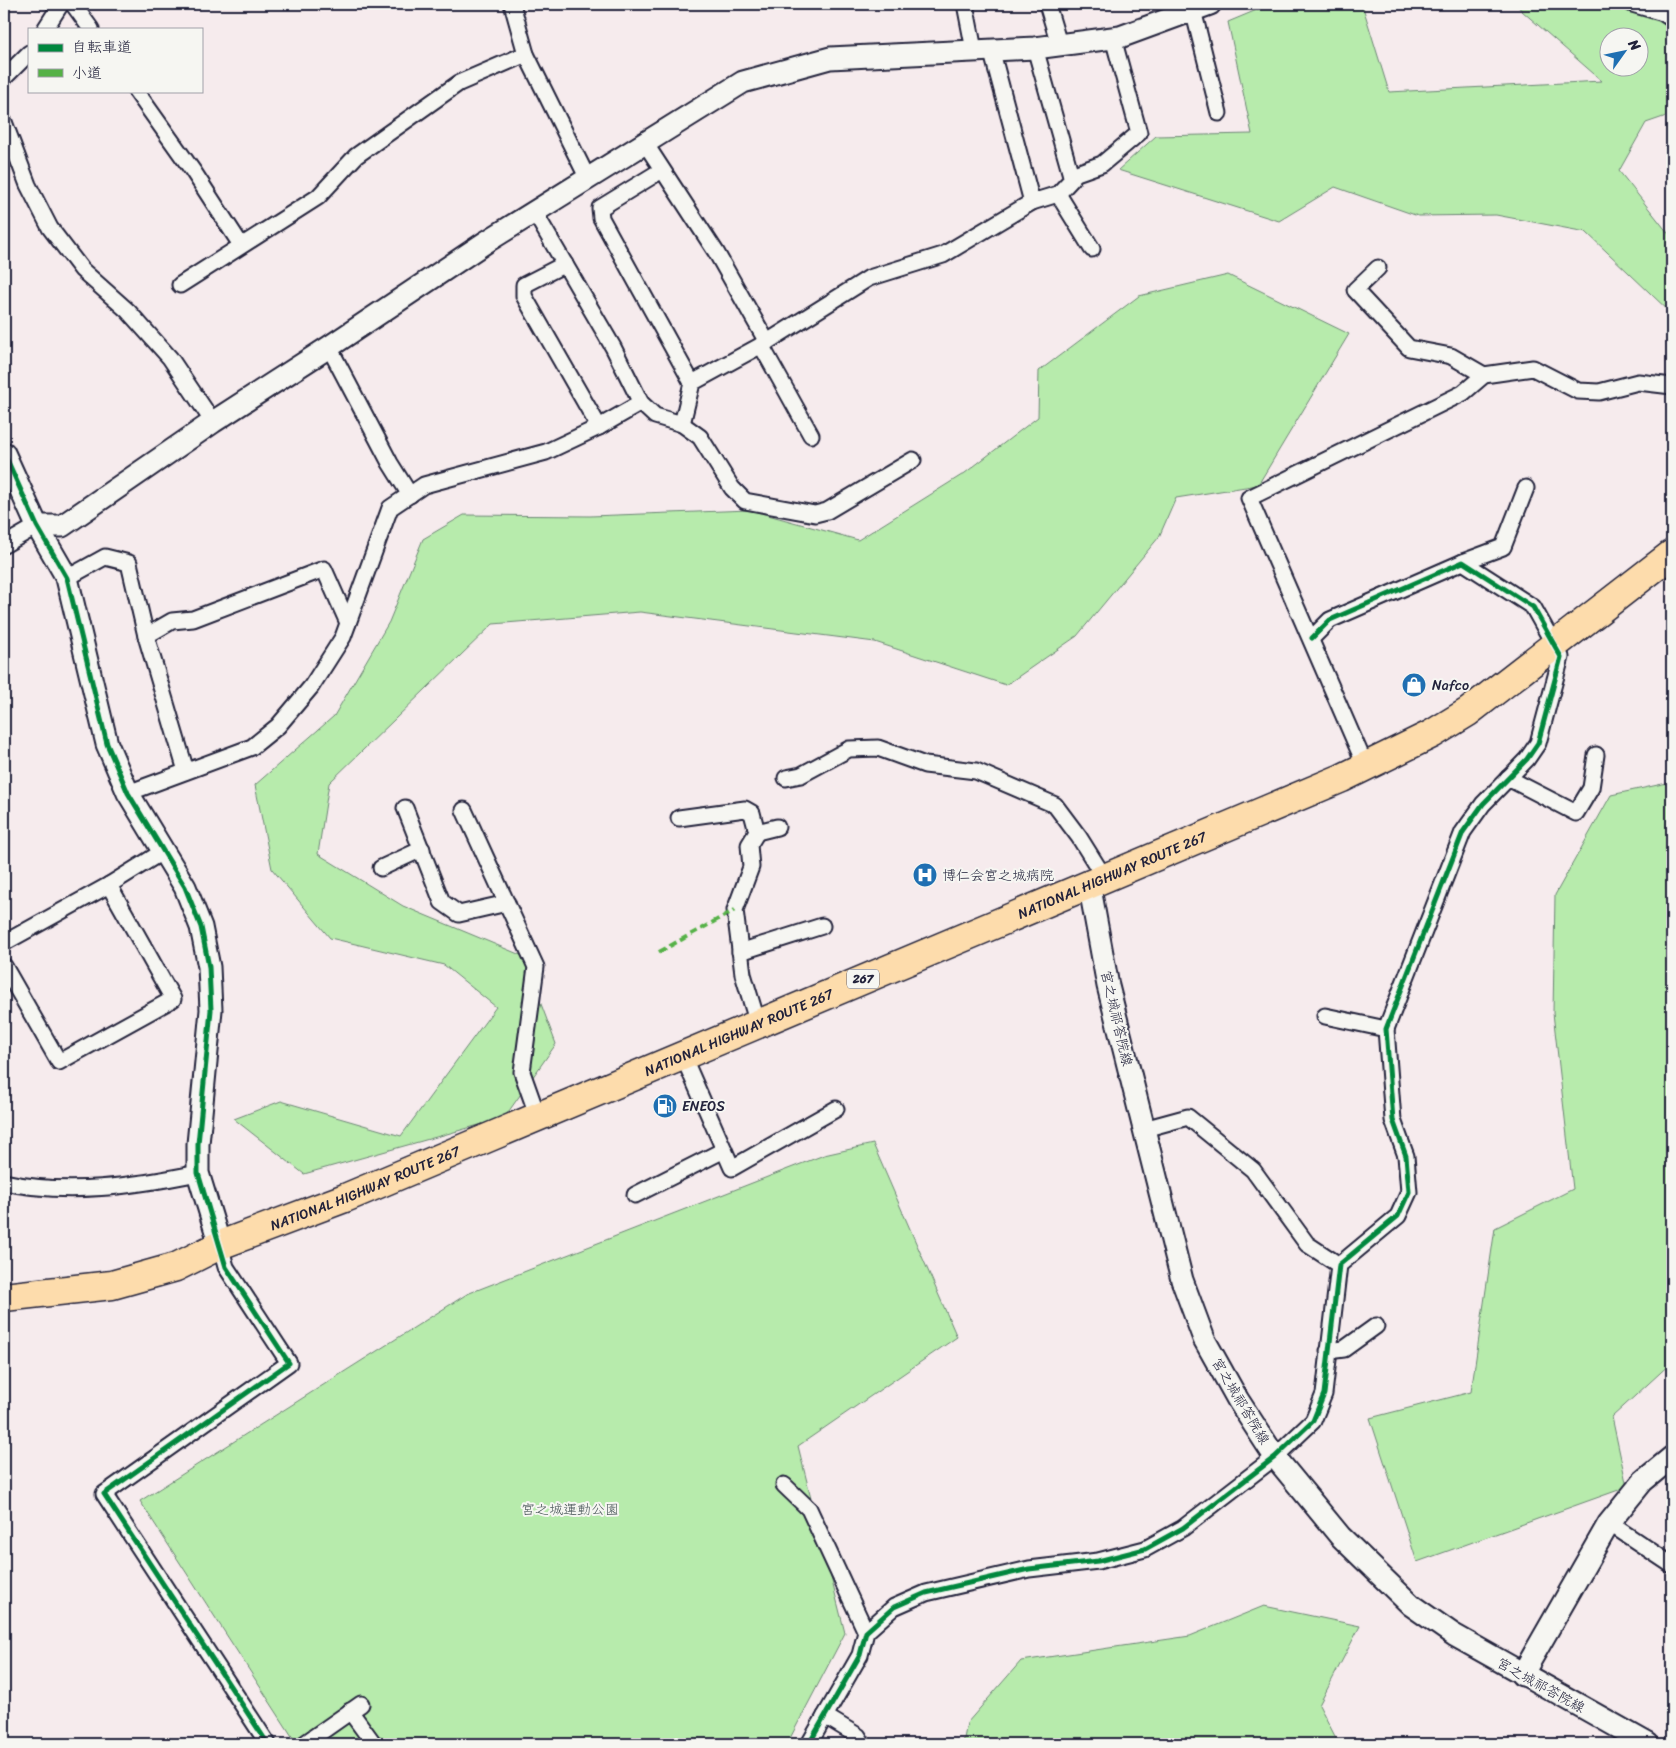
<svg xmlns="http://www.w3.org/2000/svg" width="1676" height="1748" viewBox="0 0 1676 1748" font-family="Sriracha,'Klee One',sans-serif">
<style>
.green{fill:#b7ebac;stroke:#6c8674;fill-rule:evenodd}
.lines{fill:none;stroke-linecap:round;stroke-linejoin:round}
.street-casing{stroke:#22223b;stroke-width:19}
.secondary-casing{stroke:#22223b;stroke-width:25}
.highway-casing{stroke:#22223b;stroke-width:31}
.street{stroke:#f6f6f2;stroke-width:15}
.secondary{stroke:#f6f6f2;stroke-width:21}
.highway{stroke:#fddcac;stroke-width:28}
.quiet{stroke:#55b146;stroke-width:4;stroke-dasharray:8 4;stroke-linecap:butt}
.cycleway-casing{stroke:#f6f6f2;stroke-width:8}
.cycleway{stroke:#00873e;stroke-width:5}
.labels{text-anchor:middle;stroke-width:4;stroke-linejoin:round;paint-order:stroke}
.shield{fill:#f6f6f2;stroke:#626272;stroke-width:1}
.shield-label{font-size:12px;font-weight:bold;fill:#22223b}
.poi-label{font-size:14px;fill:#22223b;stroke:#f6f6f2;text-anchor:start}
.street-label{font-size:14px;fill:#22223b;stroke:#f6f6f2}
.park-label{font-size:14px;fill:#475457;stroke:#f6f6f2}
</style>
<rect width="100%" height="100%" fill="#f6ebed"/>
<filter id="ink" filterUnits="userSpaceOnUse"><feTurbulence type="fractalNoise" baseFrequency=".02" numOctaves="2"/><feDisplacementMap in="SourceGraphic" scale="10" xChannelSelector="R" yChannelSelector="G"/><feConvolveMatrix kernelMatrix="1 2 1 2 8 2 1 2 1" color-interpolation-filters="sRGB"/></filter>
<g filter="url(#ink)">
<g class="green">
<path d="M1271,4h91l27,88 213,-11 -80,-70 -6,-7h156v110l-26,9 -27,48 53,67v76l-86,-82 -90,-17 -78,1 -83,-29 -56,34 -161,-51 38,-34 96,-2 -24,-112zM1608,38h30v30h-30z"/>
<path d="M1228,275l121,59 -91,151 -82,13 -17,39 -82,99 -71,49 -131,-43 -235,-30 -147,12 -164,159 -11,71 85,52 120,50 33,88 -52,74 -200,56 -70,-55 47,-18 120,35 95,-129 -52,-42 -114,-27 -58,-69 -17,-84 79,-69 55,-94 34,-83 41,-24 126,1 160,-6 108,30 107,-67 73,-56 1,-46 100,-75z"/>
<path d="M1672,782v580l-60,55 15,70 -210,75 -47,-144 101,-26 24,-164 78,-39 -20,-176 2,-118 56,-100z"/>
<path d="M873,1144l84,193 -159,109 47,187 -58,111h-490l-157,-243 327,-207 357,-139z"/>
<path d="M1264,1606l96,20 -41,79 20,39h-376l4,-21 54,-62 169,-25z"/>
</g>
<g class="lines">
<defs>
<g id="street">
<path d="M73,4l18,25"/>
<path d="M512,4l14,50 62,125"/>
<path d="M965,4l9,46"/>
<path d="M1047,4l12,40"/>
<path d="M1632,4l31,9 9,6"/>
<path d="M1193,10l26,103"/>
<path d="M45,29l16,-25"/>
<path d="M991,49l41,153"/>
<path d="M4,78l25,-25"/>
<path d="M136,91l57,80 48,74"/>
<path d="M4,122l24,63 22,43 32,42 46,41 42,47 43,64"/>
<path d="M645,143l71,109 51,90"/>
<path d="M662,170l-62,38 1,10 91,165"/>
<path d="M1071,175l31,-11 37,-31 -26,-95"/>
<path d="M1058,194l34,55"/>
<path d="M535,213l78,134 28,56 14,13 27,8 10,-41 75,-41 102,-64 74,-23 89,-53 26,-8 14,-15 -37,-131"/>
<path d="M565,264l-41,21v11l75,131"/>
<path d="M1378,268l-23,22 54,58 42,8 33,19"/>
<path d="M180,285l138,-88 38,-41 103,-73 67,-29"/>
<path d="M761,345l50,90"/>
<path d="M329,347l61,116 20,32"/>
<path d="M682,424l18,13 32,51 13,13 70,13 12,-3 86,-51"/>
<path d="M4,545l33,-19"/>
<path d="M1463,562l40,-15 23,-59"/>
<path d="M67,578l38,-21 24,6 17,73 40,135"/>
<path d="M146,636l26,-15 21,-2 131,-50 24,54"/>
<path d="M1366,767l-117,-269 214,-105 21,-18 49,-7 45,23 21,1 39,-10 34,4"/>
<path d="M786,778l15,-3 48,-26 29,-1 47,17 51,6 79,34 24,32 25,40"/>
<path d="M1508,778l68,35 15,-25 5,-33"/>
<path d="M128,793l124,-46 26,-21 33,-39 32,-50 47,-129 34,-23 122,-33 53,-25 42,-24"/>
<path d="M405,808l37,94 17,12 48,-11"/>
<path d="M464,810l72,157 -14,105 16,45"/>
<path d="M679,818l66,-9 7,4 5,19 -8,13 2,22 -16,43 8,64 15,50"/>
<path d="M757,832l20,-5"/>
<path d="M381,868l41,-19"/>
<path d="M4,943l105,-58 53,-33"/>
<path d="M740,952l82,-26"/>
<path d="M4,966l55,96 114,-63 -64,-114"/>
<path d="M1325,1016l61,13"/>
<path d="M683,1056l49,112 104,-59"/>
<path d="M1144,1129l44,-12 65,53 54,74 32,21"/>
<path d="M4,1182c63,14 131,4 194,-9"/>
<path d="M635,1195l89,-45"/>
<path d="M220,1245l6,22 63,96 -185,131 164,250"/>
<path d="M1328,1351l16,-2 32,-23"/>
<path d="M784,1485l25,24 57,123"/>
<path d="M1609,1523l63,42"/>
<path d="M350,1711l24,33"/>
<path d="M825,1716l33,20 5,8"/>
<path d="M304,1744l57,-40"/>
<path d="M809,1744l51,-89 6,-23 28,-25 32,-14 103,-24 69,-8 47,-12 38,-21 92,-71 38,-36 11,-27 15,-129 59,-49 11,-24 -3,-36 -13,-36 -7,-91 77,-197 20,-28 44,-45 11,-16 23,-86 -28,-50 -70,-45 -133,58 -18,18"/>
</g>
<g id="secondary">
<path d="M4,453l33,73 30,52 40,166 21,49 57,94 16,40 8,40 2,43 -13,134v29l22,72"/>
<path d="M37,526h25l151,-104 116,-75 157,-105 257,-160 87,-24 205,-10 85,-11 90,-33"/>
<path d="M1089,883l19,103 74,294 22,59 34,61 37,57 65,79 71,69 43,30 194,109"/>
<path d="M1522,1675l87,-152 34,-42 29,-24"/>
</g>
<g id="highway">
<path id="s1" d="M4,1297l108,-12 64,-18 44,-22 125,-47 997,-420 90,-44 36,-22 204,-158"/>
</g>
</defs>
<use href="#street" class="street-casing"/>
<use href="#secondary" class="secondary-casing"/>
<use href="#highway" class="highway-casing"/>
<use href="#street" class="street"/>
<use href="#secondary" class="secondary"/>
<use href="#highway" class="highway"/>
<path class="quiet" d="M659,952l76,-42"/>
<defs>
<g id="cycleway">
<path d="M4,453l33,73 30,52 40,166 21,49 57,94 16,40 8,40 2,43 -13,134v29l28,94 63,96 -185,131 164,250"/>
<path d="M809,1744l51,-89 6,-23 28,-25 32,-14 103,-24 69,-8 47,-12 38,-21 92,-71 38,-36 11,-27 15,-129 59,-49 11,-24 -3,-36 -13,-36 -7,-91 77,-197 20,-28 44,-45 11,-16 23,-86 -28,-50 -70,-45 -133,58 -18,18"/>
</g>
</defs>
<use href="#cycleway" class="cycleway-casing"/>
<use href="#cycleway" class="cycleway"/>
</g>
</g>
<defs>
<symbol id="shop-disc" viewBox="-11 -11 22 22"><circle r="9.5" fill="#1f6fb2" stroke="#f6f6f2"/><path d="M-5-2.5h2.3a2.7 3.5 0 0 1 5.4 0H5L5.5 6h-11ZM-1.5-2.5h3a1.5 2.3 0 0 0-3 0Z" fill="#fff"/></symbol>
<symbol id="hospital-disc" viewBox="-11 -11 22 22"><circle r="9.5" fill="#1f6fb2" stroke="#f6f6f2"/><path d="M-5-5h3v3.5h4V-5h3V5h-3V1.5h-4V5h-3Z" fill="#fff"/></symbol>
<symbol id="fuel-disc" viewBox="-11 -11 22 22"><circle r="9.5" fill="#1f6fb2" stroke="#f6f6f2"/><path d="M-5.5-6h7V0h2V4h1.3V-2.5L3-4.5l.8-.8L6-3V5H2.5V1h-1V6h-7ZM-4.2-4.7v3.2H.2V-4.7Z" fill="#fff"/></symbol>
</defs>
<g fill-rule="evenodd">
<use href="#shop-disc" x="1400" y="671" width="28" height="28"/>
<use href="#hospital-disc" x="911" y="861" width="28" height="28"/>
<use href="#fuel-disc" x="651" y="1092" width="28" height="28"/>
</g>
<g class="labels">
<rect class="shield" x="847" y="969.5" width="32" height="19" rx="4"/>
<g class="shield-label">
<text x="863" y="983">267</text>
</g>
<g class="poi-label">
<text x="1432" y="690">Nafco</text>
<text x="942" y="880">博仁会宮之城病院</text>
<text x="682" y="1111">ENEOS</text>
</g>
<g class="street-label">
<text dy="5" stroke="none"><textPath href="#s1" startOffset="1190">NATIONAL HIGHWAY ROUTE 267</textPath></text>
<text transform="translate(1117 1018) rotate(77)" y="5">宮之城祁答院線</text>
<text dy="5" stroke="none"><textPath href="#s1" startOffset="785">NATIONAL HIGHWAY ROUTE 267</textPath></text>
<text dy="5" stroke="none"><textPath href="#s1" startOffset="380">NATIONAL HIGHWAY ROUTE 267</textPath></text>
<text transform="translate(1241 1401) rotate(59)" y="5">宮之城祁答院線</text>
<text transform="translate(1541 1685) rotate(29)" y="5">宮之城祁答院線</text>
</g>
<g class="park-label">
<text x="570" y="1514">宮之城運動公園</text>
</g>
</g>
<rect width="1676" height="1748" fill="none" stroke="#f6f6f2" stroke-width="20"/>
<rect x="10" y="10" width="1656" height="1728" fill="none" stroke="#22223b" stroke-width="2" filter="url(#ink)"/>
<rect x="28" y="28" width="175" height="65" fill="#f6f6f2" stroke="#a1a1a9"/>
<rect x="38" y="44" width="25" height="8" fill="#00873e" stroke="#a1a1a9"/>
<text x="72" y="52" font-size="15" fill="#22223b">自転車道</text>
<rect x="38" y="69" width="25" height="8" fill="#55b146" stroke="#a1a1a9"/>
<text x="72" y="78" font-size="15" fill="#22223b">小道</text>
<g transform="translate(1624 52) rotate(57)"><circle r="24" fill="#f6f6f2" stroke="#a1a1a9"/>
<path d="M0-4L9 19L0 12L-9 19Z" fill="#1f6fb2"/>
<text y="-8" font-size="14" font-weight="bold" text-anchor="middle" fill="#22223b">N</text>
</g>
</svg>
